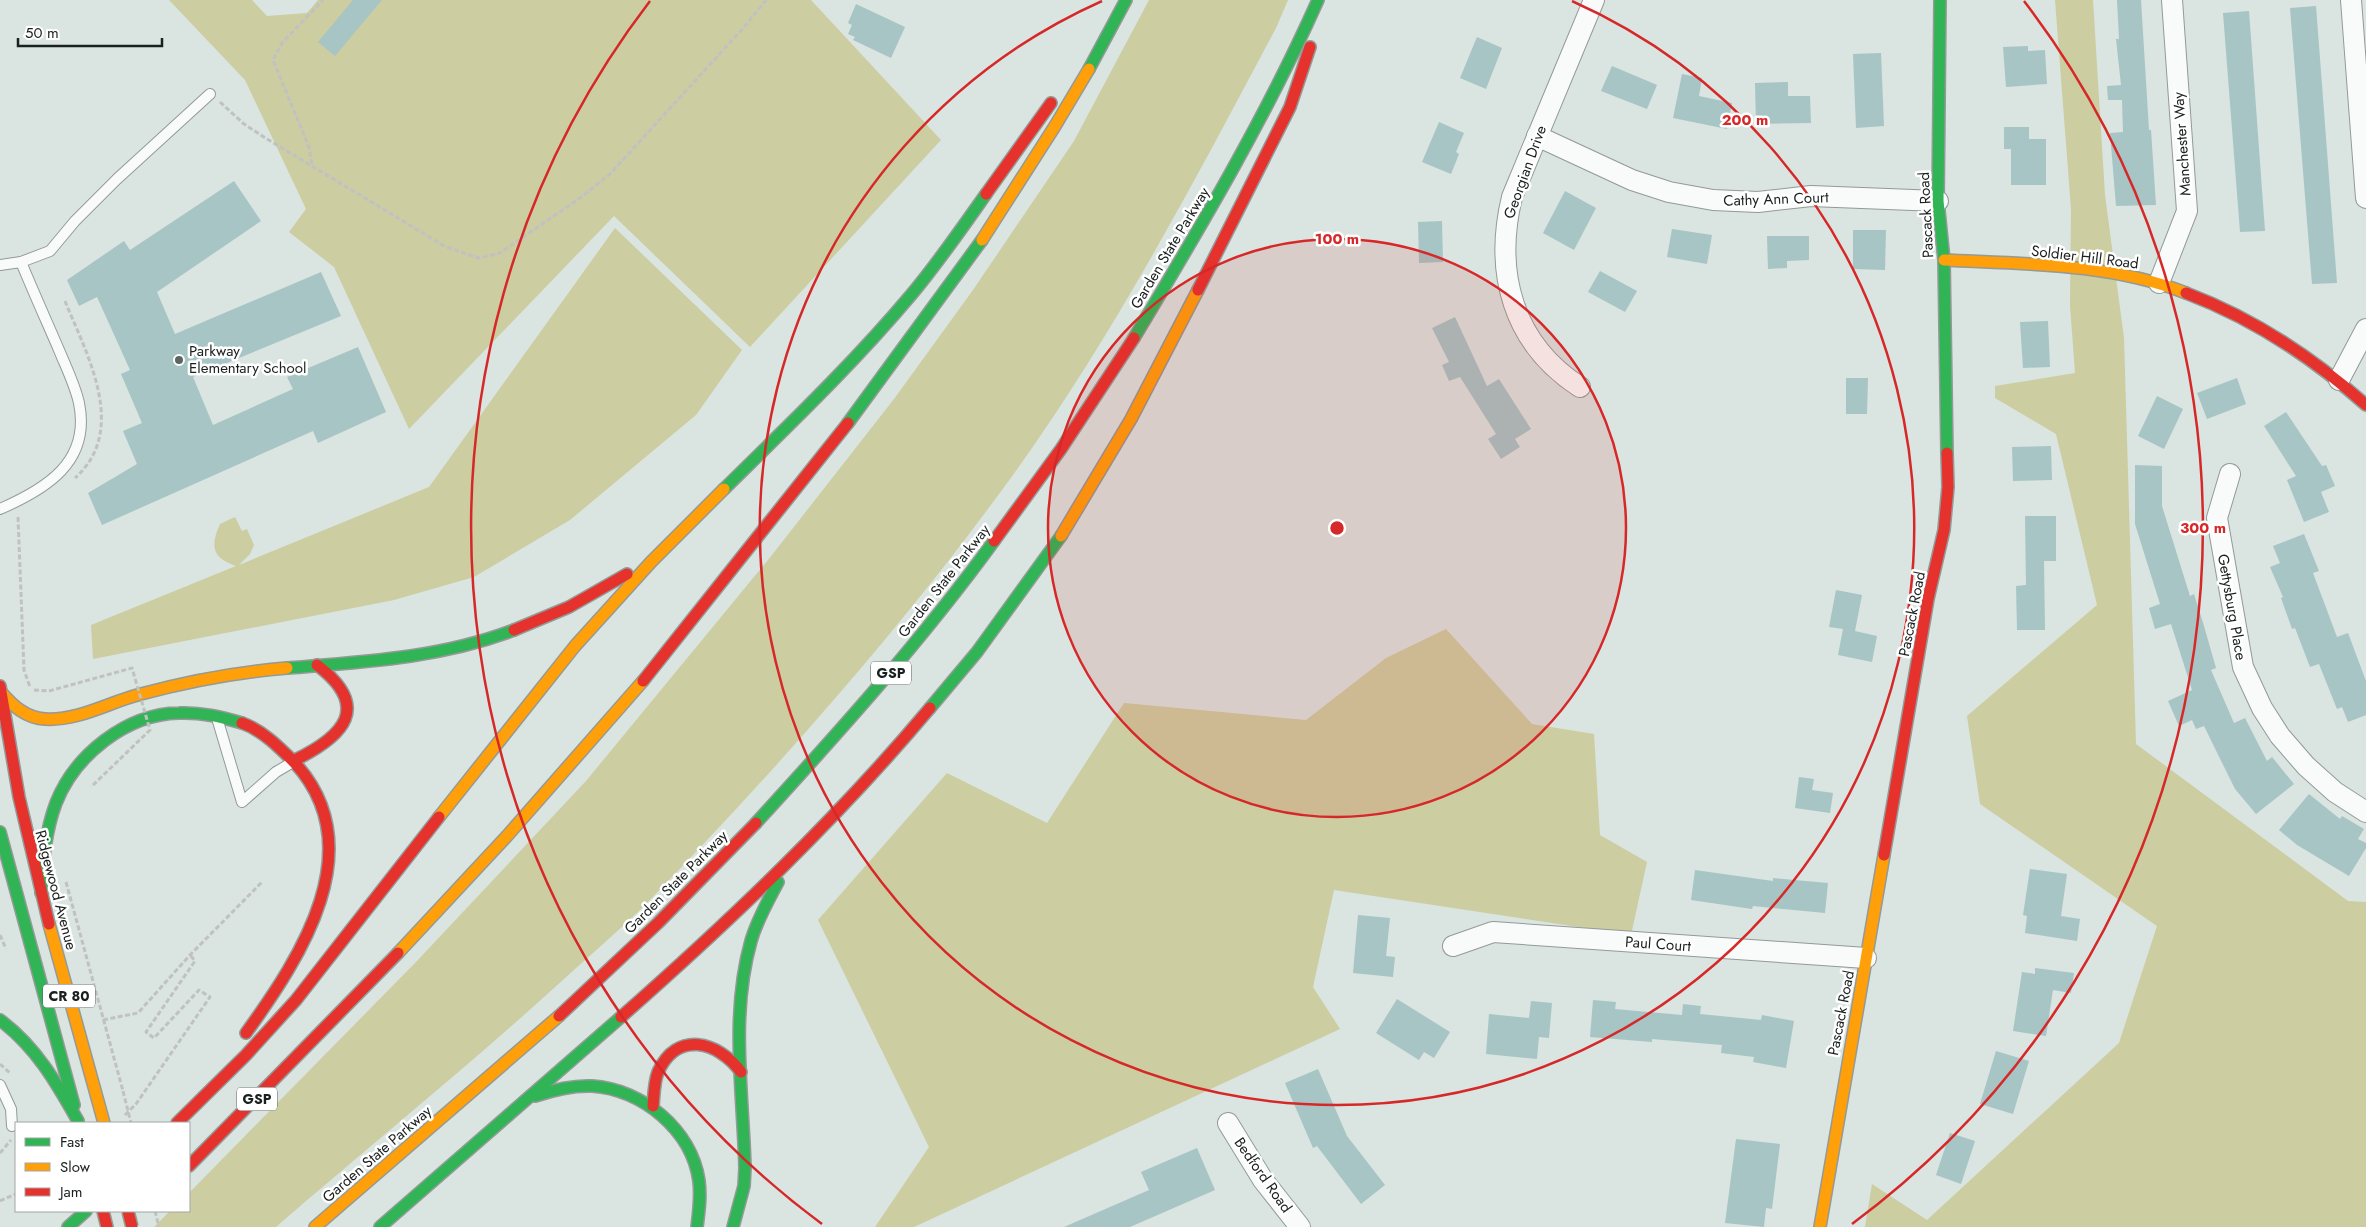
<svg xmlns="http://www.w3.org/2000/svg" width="2366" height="1227" viewBox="0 0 2366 1227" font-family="Jost,sans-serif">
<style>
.green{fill:#cccda1}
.building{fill:#a7c5c5}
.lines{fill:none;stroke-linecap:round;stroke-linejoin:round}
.lane-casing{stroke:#939a97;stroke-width:12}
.street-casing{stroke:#939a97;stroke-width:22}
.fast-casing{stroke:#939a97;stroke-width:14}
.slow-casing{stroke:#939a97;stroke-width:14}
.jam-casing{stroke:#939a97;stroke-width:14}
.path{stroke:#c0c2c1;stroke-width:3;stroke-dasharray:5 2.5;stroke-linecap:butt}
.lane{stroke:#f9fbfa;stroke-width:10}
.street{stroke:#f9fbfa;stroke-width:20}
.fast{stroke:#30b455;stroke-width:11}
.slow{stroke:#ff9f0a;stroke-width:11}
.jam{stroke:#e5322d;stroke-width:11}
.jam-bridge-casing{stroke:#909e8f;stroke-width:14;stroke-linecap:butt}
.path-bridge{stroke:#c0c2c1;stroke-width:3;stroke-dasharray:5 2.5;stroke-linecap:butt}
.jam-bridge{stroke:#e5322d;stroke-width:11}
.ring{fill:none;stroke:#d62828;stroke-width:2.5}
.poi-dot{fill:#5d6562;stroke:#fff;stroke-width:2}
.labels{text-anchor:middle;stroke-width:5;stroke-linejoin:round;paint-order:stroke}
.shield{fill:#fff;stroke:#5e6362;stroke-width:1}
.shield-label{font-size:14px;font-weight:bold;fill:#19201e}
.street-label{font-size:15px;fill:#19201e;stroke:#fff}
.poi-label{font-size:15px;fill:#19201e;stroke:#fff;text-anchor:start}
.centre{fill:#d62828;stroke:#fff;stroke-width:2.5}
.ring-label{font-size:15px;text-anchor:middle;font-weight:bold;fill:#d62828;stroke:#fff;stroke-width:5;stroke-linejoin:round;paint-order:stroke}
</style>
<rect width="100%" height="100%" fill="#dae4e0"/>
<g class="green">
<path d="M169,0h83l15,16 40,-3 11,-13h493l130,140 -191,207 -136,-131 -205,213 -75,-162 -45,-35 17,-23 -61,-129z"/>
<path d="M1149,0h139l-12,28c-84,158 -168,318 -274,462 -108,147 -229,283 -356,414 -26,26 -55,50 -82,75 -93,85 -192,165 -288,248h-122l16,-16h19v-18l227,-231 170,-181 186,-226 122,-156 79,-109 101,-149z"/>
<path d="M2055,0h38l12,195 19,143 12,406 212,157 18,1v325h-501l7,-43 55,36 192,-177 38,-117 -177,-122 -13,-88 130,-111 -41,-171 -61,-36v-12l80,-13 -5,-68 1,-96z"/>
<path d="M615,228l127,122 -46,65 -126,105 -96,57 -80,23 -301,59 -2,-34 145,-59c-24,-8 -26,-20 -16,-42l15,-7 7,14 5,-2 7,16 -4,9 -11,11 190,-78z"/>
<path d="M1446,629l86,95 62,10 6,101 47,27 -16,73 -297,-45 -21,97 27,42 -426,198h-39l54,-80 -111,-227 129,-147 100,50 77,-120 182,17 80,-62z"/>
</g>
<g class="building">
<path d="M353,0h29l-47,56 -17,-14z"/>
<path d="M2117,0h24l8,130h2l5,75 -40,1 -6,-73 13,-1 -1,-32h-14l-1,-14 14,-1 -5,-46h3z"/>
<path d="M856,4l49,23 -14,31 -38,-18 2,-3 -7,-3 4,-9 -4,-2z"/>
<path d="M2316,6l21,277 -25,1 -22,-276z"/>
<path d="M2249,11l16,220 -25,1 -17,-219z"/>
<path d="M1477,37l25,11 -16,41 -26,-11z"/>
<path d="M2028,46v5l17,-1 2,34 -41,3 -3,-40z"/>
<path d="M1881,53l3,73 -28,2 -3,-74z"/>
<path d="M1612,66l45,19 -10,24 -46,-18z"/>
<path d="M1682,74l20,4 -3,18 33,7 -5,26 -54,-11z"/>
<path d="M1788,82v14h22l1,27 -55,1 -1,-41z"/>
<path d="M1439,122l25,11 -8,19 3,2 -8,20 -29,-12z"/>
<path d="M2004,127h25v12h17v46h-35v-36h-7z"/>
<path d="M234,181l27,40 -104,71 18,42 146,-62 20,44 -148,61 20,48 80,-36 -6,-12 71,-30 28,65 -68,31 -5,-12 -211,94 -14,-32 49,-29 -14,-33 19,-8 -21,-49 9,-4 -33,-73 -18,9 -12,-26 57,-39 6,9z"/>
<path d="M1565,191l31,17 -22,42 -31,-17z"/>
<path d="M1442,221l1,41 -24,1 -1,-41z"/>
<path d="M1672,229l40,6 -5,29 -40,-7z"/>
<path d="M1853,230h33l-1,40 -32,-1z"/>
<path d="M1767,236h42v24l-22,1v7l-19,1z"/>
<path d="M1600,271l37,20 -12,21 -37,-20z"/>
<path d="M1455,317l32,69 12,-7 32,50 -16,10 5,8 -19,12 -13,-20 8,-5 -36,-57 -11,4 -7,-16 7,-3 -17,-34z"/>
<path d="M2048,321l2,46 -27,1 -3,-46z"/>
<path d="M1846,378h22l-1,36h-21z"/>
<path d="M2237,378l9,26 -39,15 -10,-26z"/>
<path d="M2157,396l26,13 -19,40 -26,-13z"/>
<path d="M2286,412l36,54 4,-1 9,21 -14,6 8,20 -25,10 -17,-42 9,-4 -32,-50z"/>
<path d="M2051,446l1,34 -39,1 -1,-34z"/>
<path d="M2135,465l27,1v40l28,90 4,-2 10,32 12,42 -5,2 23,53 11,-5 22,43 5,-4 22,27 -38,30 -21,-25 -31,-63 -8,3 -4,-9 -13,6 -11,-25 24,-11 -21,-66 -16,5 -6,-21 11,-4 -25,-80z"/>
<path d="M2025,516h31v45h-12l1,69h-28l-1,-44 10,-1z"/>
<path d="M2304,534l15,37 -6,2 24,64 11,-4 18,48v34l-18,7 -6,-15 -5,2 -18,-45 -9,3 -15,-39 -3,1 -11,-31 2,-1 -13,-30 10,-4 -7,-17z"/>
<path d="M1836,590l26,5 -7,36 22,5 -5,26 -34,-7 5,-26 -14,-2z"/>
<path d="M1799,777l15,2 -2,11 21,3 -3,20 -35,-5z"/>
<path d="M2309,794l31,25 2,-3 22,13 -6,10 8,4v5l-17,28 -52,-31 -18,-15z"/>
<path d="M2030,869l37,5 -6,42 19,3 -3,22 -52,-8 2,-17 -4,-1z"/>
<path d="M1695,870l78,11v-3l55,5 -3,30 -72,-7 -1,3 -61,-9z"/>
<path d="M1358,915l32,3 -4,38 9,1 -2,20 -40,-4z"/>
<path d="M2035,968l39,5 -3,20 -18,-3 -7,46 -33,-5 9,-59 13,2z"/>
<path d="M1397,999l53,33 -16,26 -10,-6 -5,8 -43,-27z"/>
<path d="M1593,1000l23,2 -1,7 67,6 1,-11 18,2 -1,8 61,6 1,-5 32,6 -8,47 -33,-6 1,-5 -33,-4 1,-8 -70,-6v3l-62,-5z"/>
<path d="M1531,1001l21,2 -3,35 -10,-1 -2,22 -51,-5 3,-40 40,4z"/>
<path d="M1996,1051l33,10 -16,53 -33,-10z"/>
<path d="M1318,1069l29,67 38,49 -24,19 -44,-58 -4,2 -28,-65z"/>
<path d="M1950,1133l25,8 -14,43 -25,-9z"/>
<path d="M1736,1139l44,5 -8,65 -6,-1 -2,19 -39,-4z"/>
<path d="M1197,1148l18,42 -85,37h-66l85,-37 -8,-18z"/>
</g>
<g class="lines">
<defs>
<g id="lane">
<path d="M0,265l21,-3 29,-11 25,-30 42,-42 93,-85"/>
<path d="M0,509c46,-20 91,-47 79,-106 -4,-18 -13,-36 -20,-53 -13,-30 -26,-59 -38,-88"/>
<path d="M217,718l25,84 34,-30 17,-10"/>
<path d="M0,1085l11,24 1,17"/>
</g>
<g id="street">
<path d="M2351,0l15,198"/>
<path d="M1537,136l95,44 37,12 44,8 45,2 53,-6 127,5"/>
<path d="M2159,283l28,-72 -15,-211"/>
<path d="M2339,380l27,-51"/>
<path d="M1580,387c-68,-44 -86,-115 -68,-190l82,-197"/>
<path d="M2230,474l-13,44 26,149 19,41 18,28 26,30 29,26 31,20"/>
<path d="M1453,946l40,-14 373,26"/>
<path d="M1228,1123l35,57 37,47"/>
</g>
<g id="fast">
<path d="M1940,0l-2,201 6,59 3,193"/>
<path d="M1089,69l37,-69"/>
<path d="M1134,338c66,-110 132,-221 184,-338"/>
<path d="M848,423l134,-183"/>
<path d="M724,489c64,-63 129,-125 187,-194 27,-32 51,-67 75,-101"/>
<path d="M287,668c77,-6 154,-10 227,-38"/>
<path d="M930,708l47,-56 84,-116"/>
<path d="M756,823c83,-91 166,-183 238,-282"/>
<path d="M0,832l74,273"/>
<path d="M41,893c2,-30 4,-61 15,-90 19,-48 70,-89 123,-90 22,-1 42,4 63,10"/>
<path d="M0,1020c36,27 56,62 78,101"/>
<path d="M535,1096c18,-6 37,-11 57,-10 50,3 100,44 107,95 2,16 0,30 -2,46"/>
<path d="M68,1227l18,-16"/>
<path d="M380,1227l241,-210"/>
<path d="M733,1227l11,-41 1,-18c-2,-76 -15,-153 6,-227 6,-21 17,-40 27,-59"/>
</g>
<g id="slow">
<path d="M982,240l73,-114 34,-57"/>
<path d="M1944,260c81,4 166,3 242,33"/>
<path d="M1061,536l70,-117 67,-129"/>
<path d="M1,692c12,14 25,26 44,27 34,2 64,-17 96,-25 48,-13 97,-22 146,-26"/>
<path d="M439,817l136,-171 76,-84 73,-73"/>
<path d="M49,924l55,199"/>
<path d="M398,953l109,-117 136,-155"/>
<path d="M315,1227l244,-211"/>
<path d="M1820,1227l64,-372"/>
</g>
<g id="jam">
<path d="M986,194l65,-91"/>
<path d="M1198,290l92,-183 20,-60"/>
<path d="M2186,293c69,26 126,64 180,112"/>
<path d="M994,541l67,-92 73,-111"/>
<path d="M514,630l55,-23 58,-33"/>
<path d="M643,681l205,-258"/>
<path d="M0,686l19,111 30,127"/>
<path d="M242,723c20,7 37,24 52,39 79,85 7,195 -48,271"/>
<path d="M295,760c49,-24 77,-53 22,-95"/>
<path d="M1884,855l44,-256 16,-69 4,-43 -1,-34"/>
<path d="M559,1016l99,-93 98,-100"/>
<path d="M621,1017c109,-96 215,-197 309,-309"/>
<path d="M653,1106c1,-11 1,-24 5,-34 19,-42 60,-31 83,0"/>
<path d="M177,1123l69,-68 50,-55 143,-183"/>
<path d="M189,1166l209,-213"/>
<path d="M103,1211l4,16"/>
</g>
</defs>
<use href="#lane" class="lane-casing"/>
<use href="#street" class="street-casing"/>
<use href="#fast" class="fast-casing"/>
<use href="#slow" class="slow-casing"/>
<use href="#jam" class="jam-casing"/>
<g class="path">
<path d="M220,102l24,22 23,15 179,108 33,11 21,-5 80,-55 30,-24 135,-148 21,-26"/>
<path d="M312,164l-3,-17 -36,-87 9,-17 41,-43"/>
<path d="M65,301c22,54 64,129 10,177"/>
<path d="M18,517l6,153 6,17"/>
<path d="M34,690l15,1"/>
<path d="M66,882l57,209"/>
<path d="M0,935l6,14"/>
<path d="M103,1020l35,-7 52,-58 73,-74"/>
<path d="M0,1064l10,9"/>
<path d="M125,1115l11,-11 74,-107 -11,-7 -45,48 -8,-6 49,-71 -5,-6"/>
<path d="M0,1153l11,-13"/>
<path d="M0,1201l16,-7"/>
<path d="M155,1211l4,16"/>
</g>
<use href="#lane" class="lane"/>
<use href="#street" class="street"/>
<use href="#fast" class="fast"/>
<use href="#slow" class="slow"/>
<use href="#jam" class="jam"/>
<defs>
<path id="jam-bridge" d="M128,1211l4,16"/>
</defs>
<use href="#jam-bridge" class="jam-bridge-casing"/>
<g class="path-bridge">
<path d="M49,691l83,-23 18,62 -59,57"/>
<path d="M123,1091l8,32"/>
</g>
<use href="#jam-bridge" class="jam-bridge"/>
</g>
<circle cx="1337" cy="528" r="289" fill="#d62828" fill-opacity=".12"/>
<g class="ring">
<circle cx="1337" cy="528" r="289"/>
<path d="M1572 1A577 577 0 1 1 1102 1"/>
<path d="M822 1224A866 866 0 0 1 650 1M2024 1A866 866 0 0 1 1852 1224"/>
</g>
<circle class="poi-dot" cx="179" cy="360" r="5"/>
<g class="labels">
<g class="shield">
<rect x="871" y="661.5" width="40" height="23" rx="4"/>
<rect x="43" y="984.5" width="52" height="23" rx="4"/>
<rect x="237" y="1087.5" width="40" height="23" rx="4"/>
</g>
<g class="shield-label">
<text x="891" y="678">GSP</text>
<text x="69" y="1001">CR 80</text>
<text x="257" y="1104">GSP</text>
</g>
<g class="street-label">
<text transform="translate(2182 144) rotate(-94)" y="5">Manchester Way</text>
<text transform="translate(1525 172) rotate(-70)" y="5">Georgian Drive</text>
<text transform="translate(1776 199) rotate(-2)" y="5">Cathy Ann Court</text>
<text transform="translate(1926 215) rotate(-93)" y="5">Pascack Road</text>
<text transform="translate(1170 248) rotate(-59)" y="5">Garden State Parkway</text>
<text transform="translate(2085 257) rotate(7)" y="5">Soldier Hill Road</text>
<text transform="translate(944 581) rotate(-52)" y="5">Garden State Parkway</text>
<text transform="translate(2232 607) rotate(80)" y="5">Gettysburg Place</text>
<text transform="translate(1912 614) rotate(-79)" y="5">Pascack Road</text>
<text transform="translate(676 882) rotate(-45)" y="5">Garden State Parkway</text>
<text transform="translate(56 890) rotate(75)" y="5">Ridgewood Avenue</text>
<text transform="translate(1658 944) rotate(4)" y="5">Paul Court</text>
<text transform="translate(1841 1013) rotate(-79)" y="5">Pascack Road</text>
<text transform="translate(377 1154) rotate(-41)" y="5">Garden State Parkway</text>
<text transform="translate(1263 1175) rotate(55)" y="5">Bedford Road</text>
</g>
<g class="poi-label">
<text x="189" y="356">Parkway<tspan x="189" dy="17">Elementary School</tspan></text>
</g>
</g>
<circle cx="1337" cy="528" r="8" class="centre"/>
<g class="ring-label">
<text x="1745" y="125">200 m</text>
<text x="1337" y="244">100 m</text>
<text x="2203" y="533">300 m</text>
</g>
<rect x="15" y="1122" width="175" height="90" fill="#ffffff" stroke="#a3a6a5"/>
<rect x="25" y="1138" width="25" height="8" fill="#30b455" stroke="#a3a6a5"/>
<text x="60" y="1147" font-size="15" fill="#19201e">Fast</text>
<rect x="25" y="1163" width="25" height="8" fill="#ff9f0a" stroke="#a3a6a5"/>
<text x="60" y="1172" font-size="15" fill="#19201e">Slow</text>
<rect x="25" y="1188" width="25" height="8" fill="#e5322d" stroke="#a3a6a5"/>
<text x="60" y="1197" font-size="15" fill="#19201e">Jam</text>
<path d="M18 38v8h144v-8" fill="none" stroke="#19201e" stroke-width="2.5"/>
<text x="25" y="38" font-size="15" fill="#19201e" stroke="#ffffff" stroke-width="4" paint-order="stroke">50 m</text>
</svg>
